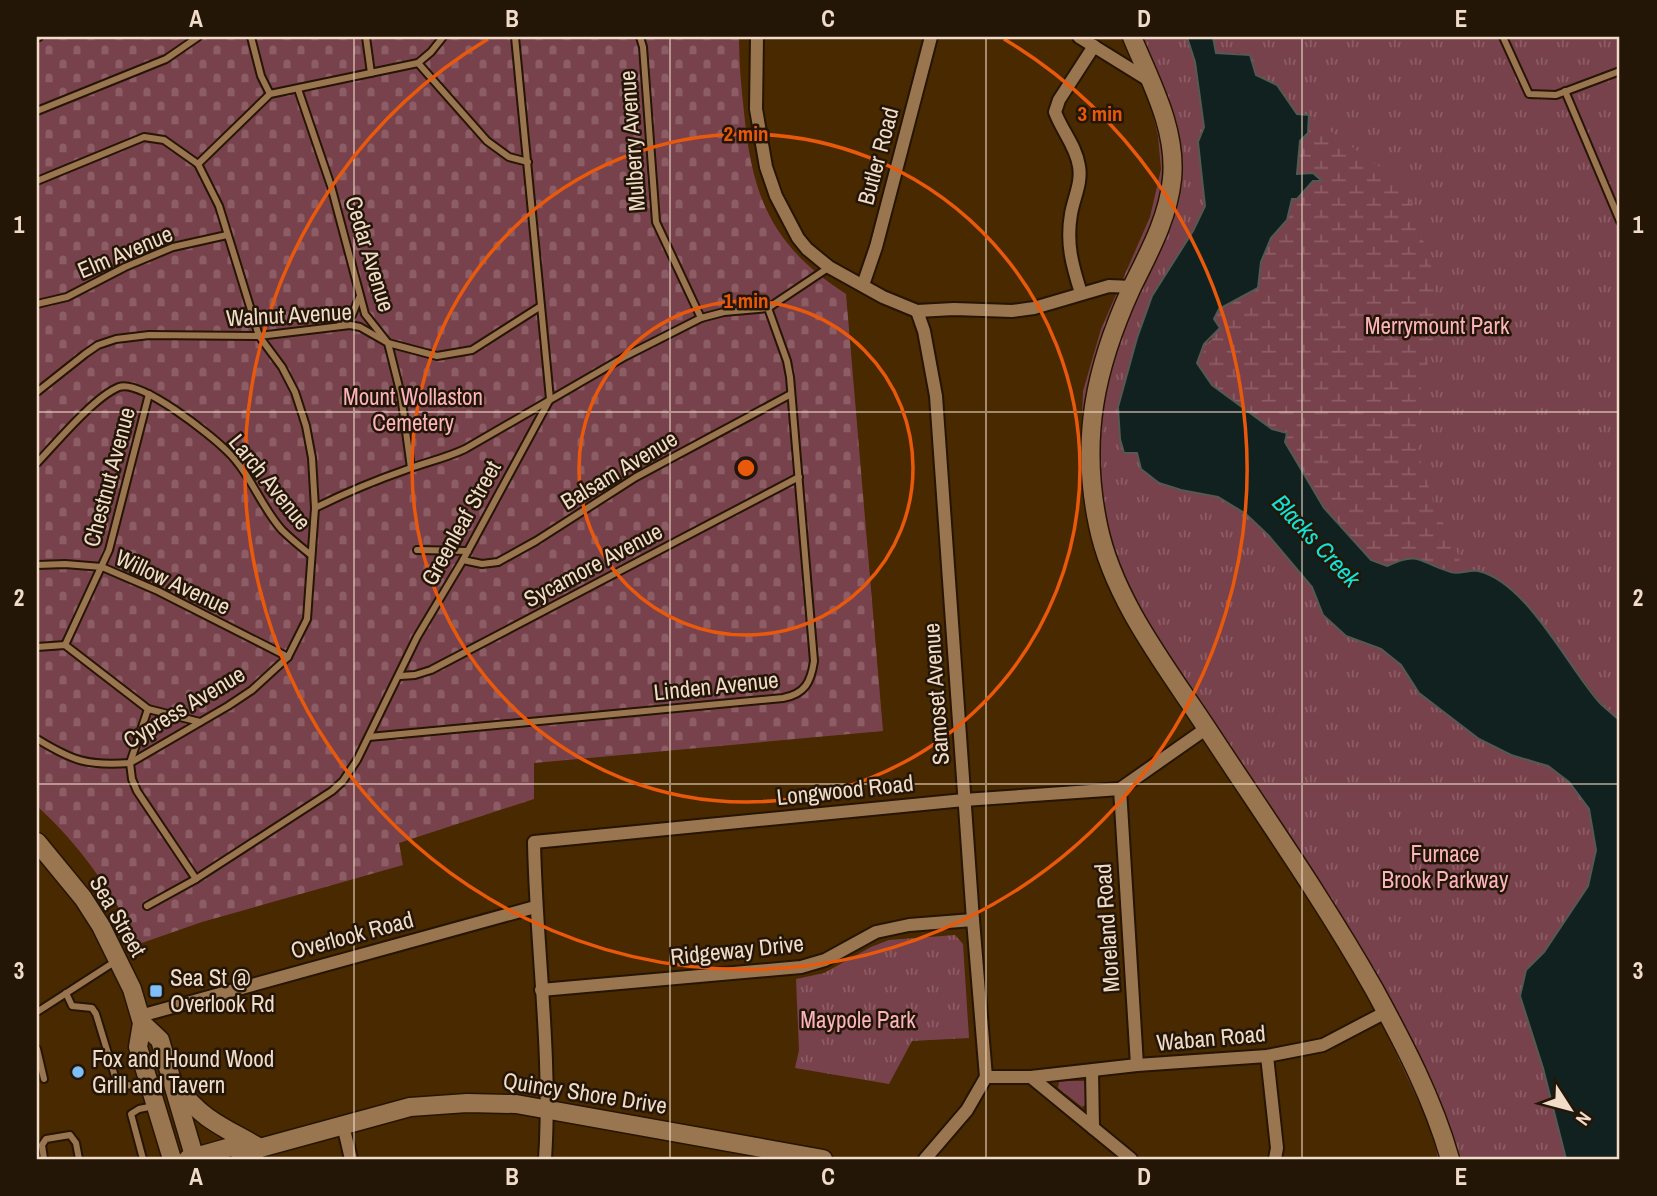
<svg xmlns="http://www.w3.org/2000/svg" width="1657" height="1196" viewBox="0 0 1657 1196" font-family="'Archivo Narrow',sans-serif">
<style>
.grass{fill:url(#grass-tufts)}
.wetland{fill:url(#wetland-marsh)}
.cemetery{fill:url(#cemetery-stones)}
.water{fill:#112120;stroke:#545952;stroke-width:2}
.lines{fill:none;stroke-linecap:round;stroke-linejoin:round}
.service-casing{stroke:#261503;stroke-width:10}
.minor-casing{stroke:#261503;stroke-width:16}
.secondary-casing{stroke:#261503;stroke-width:21}
.service{stroke:#9a7650;stroke-width:6}
.minor{stroke:#9a7650;stroke-width:12}
.secondary{stroke:#9a7650;stroke-width:18}
.grid{fill:none;stroke:#f0dcc8;stroke-width:2;stroke-opacity:0.55}
.ring{fill:none;stroke:#e8590c;stroke-width:3.5}
.poi-dot{fill:#7ebef9;stroke:#241607;stroke-width:2.5}
.labels{text-anchor:middle;stroke-width:5;stroke-linejoin:round;paint-order:stroke}
.street-label{font-size:23px;fill:#f0dcc8;stroke:#241607}
.park-label{font-size:23px;fill:#fbb3bf;stroke:#241607}
.poi-label{font-size:23px;fill:#f0dcc8;stroke:#241607;text-anchor:start}
.water-label{font-size:24px;font-style:italic;fill:#11e4d7;stroke:#241607}
.centre{fill:#e8590c;stroke:#241607;stroke-width:3.5}
.ring-label{font-size:21px;text-anchor:middle;font-weight:bold;fill:#e8590c;stroke:#241607;stroke-width:5;stroke-linejoin:round;paint-order:stroke}
.neatline{fill:none;stroke:#f0dcc8;stroke-width:2.5}
.grid-label{font-size:23px;text-anchor:middle;font-weight:bold;fill:#f0dcc8}
</style>
<defs>
<pattern id="grass-tufts" width="24" height="20" patternUnits="userSpaceOnUse" patternTransform="scale(1.75)"><rect width="24" height="20" fill="#78424d"/><path d="M3 7l-1-3M5 7V3M7 7l1-3M15 17l-1-3M17 17v-4M19 17l1-3" fill="none" stroke="#8c5d65"/></pattern>
<pattern id="wetland-marsh" width="20" height="14" patternUnits="userSpaceOnUse" patternTransform="scale(1.75)"><rect width="20" height="14" fill="#78424d"/><path d="M1 5h8M5 5V1M11 12h8M15 12V8" fill="none" stroke="#8c5d65"/></pattern>
<pattern id="cemetery-stones" width="16" height="16" patternUnits="userSpaceOnUse" patternTransform="scale(1.75)"><rect width="16" height="16" fill="#78424d"/><path d="M2 7V4a2 2 0 0 1 4 0v3zM10 15v-3a2 2 0 0 1 4 0v3z" fill="#8c5d65"/></pattern>
</defs>
<rect width="100%" height="100%" fill="#482900"/>
<g class="grass">
<path d="M1125,37h62l8,25 9,65 -6,15 7,64 -12,25 -69,222h13l44,37 37,7 28,17 23,22 43,51 11,28 23,21 35,12 20,17 18,28 60,46 32,16 37,11 21,16 20,27 7,41 -8,36 -44,66 -18,18 -6,26 23,72 23,91h-128l-5,-24 -7,-18 -64,-135 -266,-432 -13,-55 -3,-31 3,-73 18,-62 49,-112 11,-48 -3,-33 -12,-50z"/>
<path d="M1213,37h407v684l-20,-19 -72,-95 -51,-37 -21,4 -260,-211 8,-19 7,-4 2,-7 7,-5 77,-214 -20,-29 -21,-10 -17,-22h-23z"/>
<path d="M955,935l8,9 6,94 -57,3 -23,43 -94,-16 4,-18 -3,-71 28,-6 47,-26 18,-7z"/>
<path d="M1067,1081h17l4,22 -6,4 -24,-19 1,-6z"/>
</g>
<path class="wetland" d="M1309,115l66,49 24,14 13,27 21,67 3,34 -4,41 -12,45 -3,57 17,55 26,54 -4,16c-33,-10 -36,-24 -70,-7l-15,-7 -47,-52 -40,-66 3,-9 -15,-4 -60,-44 -16,-22 24,-35 -7,-9 6,-10 39,-21 3,-26 10,-24 16,-18 5,-21h5l16,-18 -16,-7 3,-33 8,-8z"/>
<path class="cemetery" d="M37,37h702c0,25 2,49 5,75 8,86 28,134 102,182l37,437 -349,32v36l-135,44 4,22 -201,57 -63,22c-26,-51 -59,-99 -102,-138z"/>
<path class="water" d="M1187,37h26l3,16 34,2 6,20 21,10 20,29 12,1 -1,18 -8,8 -3,33 16,-1 9,8h-9l-16,18h-5l-5,21 -16,18 -10,24 -3,26 -39,21 -5,10 6,9 -16,16 -7,19 15,22 60,44 15,4 -2,9 39,66 47,52 16,6c34,-16 32,-3 64,6 9,3 18,-3 27,-1 49,11 89,95 122,132 6,6 14,12 20,18v438h-54l-23,-91 -23,-72 6,-26 18,-18 44,-66 8,-36 -7,-41 -20,-27 -21,-16 -37,-11 -32,-16 -60,-46 -18,-28 -20,-16 -35,-13 -23,-21 -11,-28 -43,-51 -23,-22 -28,-17 -37,-7 -22,-7 -18,-14 -4,-16h-13l-4,-14 -2,-32 19,-69 15,-42 41,-65 12,-25 -7,-64 6,-15 -9,-65z"/>
<g class="lines">
<defs>
<g id="service">
<path d="M251,37l10,39 9,18"/>
<path d="M366,37l5,36"/>
<path d="M640,37l3,10 13,175 45,96"/>
<path d="M1503,37l26,57 27,1 64,-24"/>
<path d="M37,38l2,-1"/>
<path d="M418,63l69,78 22,16 19,5"/>
<path d="M298,89l33,97 34,128 23,29 13,52 10,73"/>
<path d="M1565,91l55,130"/>
<path d="M37,111l129,-52 32,-22"/>
<path d="M198,164l72,-70 148,-31 13,-11 12,-15"/>
<path d="M37,181l107,-44 20,3 34,24 21,42 40,130 23,31 13,25 11,34 6,32 3,50 -8,111 -19,38 -36,33 -24,16 -98,57c-43,3 -57,-2 -93,-24"/>
<path d="M37,304l30,-7 58,-30 48,-20 54,-12"/>
<path d="M340,325l12,-10 7,-17"/>
<path d="M37,392l48,-38 13,-9 18,-6 33,-4 110,1 91,-11 10,2 28,16 49,13 35,-6 69,-44"/>
<path d="M37,463c19,-20 57,-66 82,-76 22,-8 92,48 108,64 24,23 34,56 55,79 9,9 19,17 29,25"/>
<path d="M315,508c30,-15 61,-28 93,-39 19,-7 38,-11 57,-20l161,-93 75,-38 23,-6 44,-4 60,-40"/>
<path d="M417,550l51,1"/>
<path d="M463,560l19,4 16,-2 38,-21 100,-64 155,-83"/>
<path d="M37,565l28,-1 37,3 56,24 130,66"/>
<path d="M65,645l44,-95 40,-156"/>
<path d="M37,647l28,-2 83,64 52,13"/>
<path d="M400,676l15,-1 16,-5 368,-193"/>
<path d="M148,709l-18,54 2,16 5,12 59,88"/>
<path d="M369,737l414,-39c22,-4 28,-16 31,-37l-24,-284 -3,-16 -19,-53"/>
<path d="M147,906l49,-27 136,-88 11,-10 14,-21 60,-123 46,-77 87,-161 -35,-362"/>
<path d="M66,993l6,13 20,2 4,6 21,69 31,6"/>
<path d="M37,1012l79,-51"/>
<path d="M37,1049l7,30"/>
<path d="M44,1159l-2,-14 4,-6 24,-4 6,8 3,16"/>
<path d="M143,1159l-12,-45 8,-5 15,-3"/>
</g>
<g id="minor">
<path d="M757,37l-1,72 10,58 10,29 22,42 9,11 22,18 54,30 34,14 37,-2 58,2 22,-3 75,-22 23,1"/>
<path d="M1079,37l71,44"/>
<path d="M863,285l13,-38 55,-210"/>
<path d="M1081,293c-9,-28 -15,-50 -10,-79 3,-17 11,-31 8,-48 -3,-20 -17,-35 -24,-54l4,-12 35,-54"/>
<path d="M917,311l7,20 12,65 37,524 13,157"/>
<path d="M1120,789l17,276"/>
<path d="M541,990l260,-23 24,-7 51,-28 33,-7 64,-5"/>
<path d="M140,1016l395,-109"/>
<path d="M1267,1056l10,92 -2,11"/>
<path d="M1092,1071l1,57"/>
<path d="M1031,1077l100,82"/>
<path d="M343,1125l8,34"/>
<path d="M545,1159c7,-105 -9,-212 -11,-317l430,-42 156,-11 87,-61"/>
<path d="M925,1159l42,-49 19,-33h45l106,-12 130,-9 56,-11 63,-33"/>
</g>
<g id="secondary">
<path d="M1132,37c18,44 45,92 40,142 -4,40 -24,75 -41,110 -36,79 -51,150 -33,236 15,74 67,140 108,202 57,87 117,172 168,262 30,55 59,110 76,170"/>
<path d="M37,842l46,56 18,28 31,63 10,34 -4,24 34,112"/>
<path d="M142,1023l18,17 35,119"/>
<path d="M179,1088c22,32 49,41 81,60"/>
<path d="M188,1159l46,-13 22,2"/>
<path d="M240,1159l20,-11 150,-41 57,-4 49,1 307,55"/>
</g>
</defs>
<use href="#service" class="service-casing"/>
<use href="#minor" class="minor-casing"/>
<use href="#secondary" class="secondary-casing"/>
<use href="#service" class="service"/>
<use href="#minor" class="minor"/>
<use href="#secondary" class="secondary"/>
</g>
<path class="grid" d="M354,37v1122M670,37v1122M986,37v1122M1302,37v1122M37,412h1583M37,784h1583"/>
<g class="ring">
<circle cx="746" cy="468" r="167"/>
<circle cx="746" cy="468" r="334"/>
<path d="M1004 39A501 501 0 1 1 488 39"/>
</g>
<g class="poi-dot">
<rect x="149" y="984" width="14" height="14" rx="3.5"/>
<circle cx="78" cy="1072" r="7"/>
</g>
<g class="labels">
<g class="street-label">
<text transform="translate(632 141) rotate(-94)" y="8">Mulberry Avenue</text>
<text transform="translate(878 156) rotate(-75)" y="8">Butler Road</text>
<text transform="translate(125 252) rotate(-23)" y="8">Elm Avenue</text>
<text transform="translate(370 254) rotate(73)" y="8">Cedar Avenue</text>
<text transform="translate(289 315) rotate(-3)" y="8">Walnut Avenue</text>
<text transform="translate(619 470) rotate(-31)" y="8">Balsam Avenue</text>
<text transform="translate(109 477) rotate(-75)" y="8">Chestnut Avenue</text>
<text transform="translate(270 482) rotate(51)" y="8">Larch Avenue</text>
<text transform="translate(461 523) rotate(-61)" y="8">Greenleaf Street</text>
<text transform="translate(593 565) rotate(-28)" y="8">Sycamore Avenue</text>
<text transform="translate(173 582) rotate(25)" y="8">Willow Avenue</text>
<text transform="translate(716 686) rotate(-6)" y="8">Linden Avenue</text>
<text transform="translate(936 694) rotate(-94)" y="8">Samoset Avenue</text>
<text transform="translate(184 707) rotate(-31)" y="8">Cypress Avenue</text>
<text transform="translate(845 790) rotate(-6)" y="8">Longwood Road</text>
<text transform="translate(118 916) rotate(60)" y="8">Sea Street</text>
<text transform="translate(1107 928) rotate(-94)" y="8">Moreland Road</text>
<text transform="translate(352 935) rotate(-15)" y="8">Overlook Road</text>
<text transform="translate(737 950) rotate(-6)" y="8">Ridgeway Drive</text>
<text transform="translate(1211 1038) rotate(-5)" y="8">Waban Road</text>
<text transform="translate(585 1093) rotate(9)" y="8">Quincy Shore Drive</text>
</g>
<g class="park-label">
<text x="1437" y="334">Merrymount Park</text>
<text x="413" y="405">Mount Wollaston<tspan x="413" dy="26">Cemetery</tspan></text>
<text x="1445" y="862">Furnace<tspan x="1445" dy="26">Brook Parkway</tspan></text>
<text x="858" y="1028">Maypole Park</text>
</g>
<g class="poi-label">
<text x="170" y="986">Sea St @<tspan x="170" dy="26">Overlook Rd</tspan></text>
<text x="92" y="1067">Fox and Hound Wood<tspan x="92" dy="26">Grill and Tavern</tspan></text>
</g>
<g class="water-label">
<text transform="translate(1316 541) rotate(47)" y="8">Blacks Creek</text>
</g>
</g>
<circle cx="746" cy="468" r="10" class="centre"/>
<g class="ring-label">
<text x="1100" y="121">3 min</text>
<text x="746" y="141">2 min</text>
<text x="746" y="308">1 min</text>
</g>
<rect width="1657" height="1196" fill="none" stroke="#241607" stroke-width="77"/>
<g transform="translate(1570 1109) rotate(126)" stroke="#241607" stroke-width="5" paint-order="stroke">
<path d="M0-5L12 26L0 18L-12 26Z" fill="#f0dcc8"/>
<text y="-10" font-size="19" font-weight="bold" text-anchor="middle" fill="#f0dcc8">N</text>
</g>
<rect x="38" y="38" width="1580" height="1120" class="neatline"/>
<g class="grid-label">
<text x="196" y="27">A</text>
<text x="512" y="27">B</text>
<text x="828" y="27">C</text>
<text x="1144" y="27">D</text>
<text x="1461" y="27">E</text>
<text x="19" y="233">1</text>
<text x="1638" y="233">1</text>
<text x="19" y="606">2</text>
<text x="1638" y="606">2</text>
<text x="19" y="979">3</text>
<text x="1638" y="979">3</text>
<text x="196" y="1185">A</text>
<text x="512" y="1185">B</text>
<text x="828" y="1185">C</text>
<text x="1144" y="1185">D</text>
<text x="1461" y="1185">E</text>
</g>
</svg>
